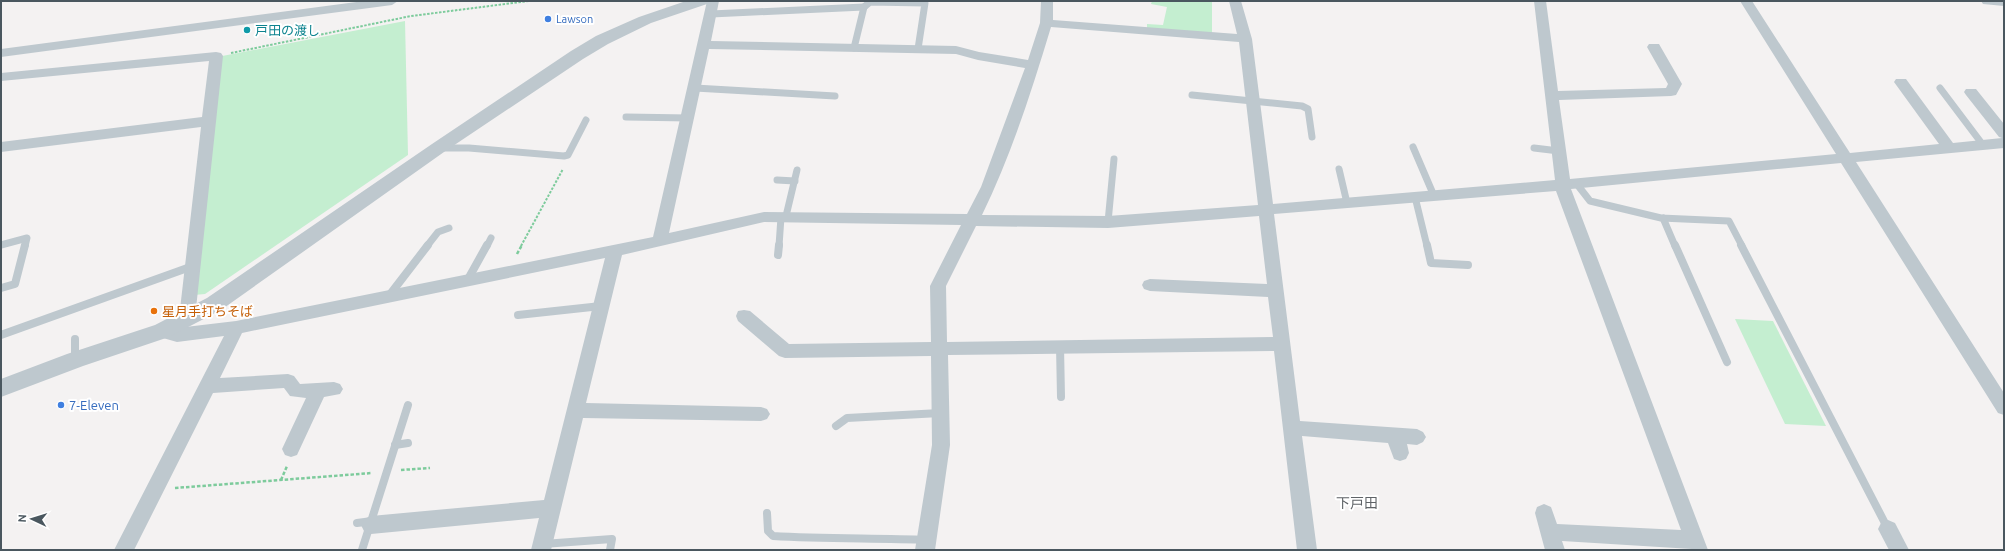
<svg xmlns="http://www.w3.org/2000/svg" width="2005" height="551" viewBox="0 0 2005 551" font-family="Ubuntu,'Noto Sans JP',sans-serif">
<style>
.green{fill:#c4eed0}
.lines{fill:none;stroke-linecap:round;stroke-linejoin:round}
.path-far1{stroke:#7dcb9c;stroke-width:2;stroke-dasharray:2.5 1.5;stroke-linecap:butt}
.path{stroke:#7dcb9c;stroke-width:2.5;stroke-dasharray:3.5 2;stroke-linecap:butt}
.service-far1{stroke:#bec8ce;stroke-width:7}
.service{stroke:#bec8ce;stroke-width:8}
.minor{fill:#bec8ce;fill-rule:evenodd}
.tertiary{fill:#bec8ce;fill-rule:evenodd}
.shop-dot{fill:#3f7fe0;stroke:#fff;stroke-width:1.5}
.culture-dot{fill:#0f9aa8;stroke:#fff;stroke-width:1.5}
.food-dot{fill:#e8710a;stroke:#fff;stroke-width:1.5}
.labels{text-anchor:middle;stroke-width:4;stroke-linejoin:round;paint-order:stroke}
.far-shop-label{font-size:11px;fill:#366cbe;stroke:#fff;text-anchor:start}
.culture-label{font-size:13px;fill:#0d838f;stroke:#fff;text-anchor:start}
.food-label{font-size:13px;fill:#c56008;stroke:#fff;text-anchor:start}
.shop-label{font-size:13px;fill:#366cbe;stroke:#fff;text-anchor:start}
.neighbourhood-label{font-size:14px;fill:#5f6367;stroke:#fff}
</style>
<rect width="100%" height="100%" fill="#f4f2f2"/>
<g class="green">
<path d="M1152,1h60v32l-65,-5v-4l16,1 4,-18 -16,-3z"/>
<path d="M405,21l3,134 -203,139 -11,1 23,-238z"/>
<path d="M1735,319l38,2 53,105 -41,-2z"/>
</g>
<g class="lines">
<g class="path-far1">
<path d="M231,53l180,-37 118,-15"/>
<path d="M521,246l42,-77"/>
</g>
<g class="path">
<path d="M517,254l5,-9"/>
<path d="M401,470l29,-2"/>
<path d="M281,480l6,-14"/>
<path d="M175,488l197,-15"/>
</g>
<g class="service-far1">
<path d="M711,14l153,-7"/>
<path d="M854,48l10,-41 6,-5 55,1 -7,46"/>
<path d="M695,88l140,8"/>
<path d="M1940,88l43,57"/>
<path d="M1192,95l110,11 6,3 4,28"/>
<path d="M626,117l63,1"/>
<path d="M1413,147l21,49"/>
<path d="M439,148h30l95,8 4,-1 18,-35"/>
<path d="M1534,148l25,3"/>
<path d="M1339,169l8,34"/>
<path d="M777,180l18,1"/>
<path d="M1576,183l14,18 71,17 68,3 13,25"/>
<path d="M1415,197l12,49"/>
<path d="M786,216l11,-46"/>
<path d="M1663,218l12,28"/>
<path d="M1108,222l6,-63"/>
<path d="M1,245l26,-7 -2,8"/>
<path d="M427,246l11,-14 11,-4"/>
<path d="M487,246l4,-8"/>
<path d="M779,246l2,-29"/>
</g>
<g class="service">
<path d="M1427,245l4,18 37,2"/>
<path d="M1675,245l52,117"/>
<path d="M1741,245l147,284"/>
<path d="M778,255l1,-10"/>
<path d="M467,281l20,-36"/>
<path d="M1,288l14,-4 10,-39"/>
<path d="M388,297l40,-52"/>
<path d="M518,315l83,-9"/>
<path d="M1,335l192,-69"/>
<path d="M75,339v21"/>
<path d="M1060,346l1,51"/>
<path d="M836,426l11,-8 93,-5"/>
<path d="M395,445l13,-2"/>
<path d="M767,513l1,18 5,5c51,3 103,2 154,4"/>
<path d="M357,523l15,-2"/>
<path d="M543,544l69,-5 -2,11"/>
<path d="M362,550l46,-145"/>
</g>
<g class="minor">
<path d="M364,1h34l-6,4 -391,52v-8z"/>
<path d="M707,1h12l-8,40 245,5 23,6 49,8 12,-37 1,-22h12v19l184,14 -8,-33h12l11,38 21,165 282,-24 -21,-179h12l12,90 108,-3 2,-4 -21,-37 2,-3h10l23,40 -6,11 -5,1 -112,4 11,79 266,-25 -96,-153h12l98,152 89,-9 -45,-62 2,-3h10l47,64 49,-5 -3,-1 -33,-42 -2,-3 2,-3h10l28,35v24l-148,14 148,231v22l-6,-2 -157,-250 -270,26 137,361 -146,-9 3,9h-20l-10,-37 2,-6 7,-3 7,3 6,17 124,6 -125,-339 -282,23 26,207 117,8 6,3 3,5 -3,5 -6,3 -10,-1 2,9 -3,6 -6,2 -6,-2 -6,-16 -86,-7 15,114h-20l-23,-199 -326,4 2,90 -15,105h-20l17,-105 -1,-89 -146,2 -6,-2 -41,-35 -2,-5 2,-5 6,-1 6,1 39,33 142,-2 -1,-56 31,-61 -197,-3 -142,33 -36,148 175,4 6,2 3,5 -3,5 -6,2 -178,-3 -32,132h-20l8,-32 -168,16 -7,-3 -3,-6 3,-6 7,-3 173,-16 61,-242 -363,75 -22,45 68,-4 6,2 6,8 34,-2 6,2 3,5 -3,5 -16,3 -27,58 -6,2 -6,-2 -3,-6 24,-51 -16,-2 -6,-8 -71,5 -79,157h-20l110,-214 -47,6 -21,-6 -2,-5 2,-5 6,-2 15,4 59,-7 417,-84zM1051,27l188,15 19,163 -150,11 -126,-1c29,-59 50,-125 69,-188zM709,49l247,5 22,6 47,8 -44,119 -14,27 -203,-2 -95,21zM1259,216l8,68 -117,-5 -6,2 -2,4 2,4 6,2 118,6 5,40 -326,5 -1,-56 30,-60 132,2z"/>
<path d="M216,52l5,1 2,3 -28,262 -2,5 -6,1 -6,-1 -2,-5 22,-191 -200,25v-10l201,-25 7,-56 -208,20v-8z"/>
<path d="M1888,520l7,3 14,27h-20l-11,-21 3,-6z"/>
</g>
<g class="tertiary">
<path d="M686,1h23l-2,3 -56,19 -43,21 -25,15 -139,93 -223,158 -52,27 -86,29 -82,31v-18l66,-25 88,-29 52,-27 225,-154 139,-93 25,-15 43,-19z"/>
<path d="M1981,1h23v5l-21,-2z"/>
</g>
</g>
<g class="shop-dot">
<circle cx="548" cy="19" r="4"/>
<circle cx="61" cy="405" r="4"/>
</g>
<circle class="culture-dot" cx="247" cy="30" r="4"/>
<circle class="food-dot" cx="154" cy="311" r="4"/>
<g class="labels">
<g class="far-shop-label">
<text x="556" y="23">Lawson</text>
</g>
<g class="culture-label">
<text x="255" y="35">戸田の渡し</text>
</g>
<g class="food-label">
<text x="162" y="316">星月手打ちそば</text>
</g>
<g class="shop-label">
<text x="69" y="410">7-Eleven</text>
</g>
<g class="neighbourhood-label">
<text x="1357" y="508">下戸田</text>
</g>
</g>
<rect width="2005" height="551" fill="none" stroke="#4a575f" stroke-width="4"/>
<g transform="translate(32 519) rotate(274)" stroke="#ffffff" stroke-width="3" paint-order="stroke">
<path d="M0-3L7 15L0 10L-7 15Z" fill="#4a575f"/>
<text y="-6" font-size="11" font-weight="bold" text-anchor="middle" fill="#4a575f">N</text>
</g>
</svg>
